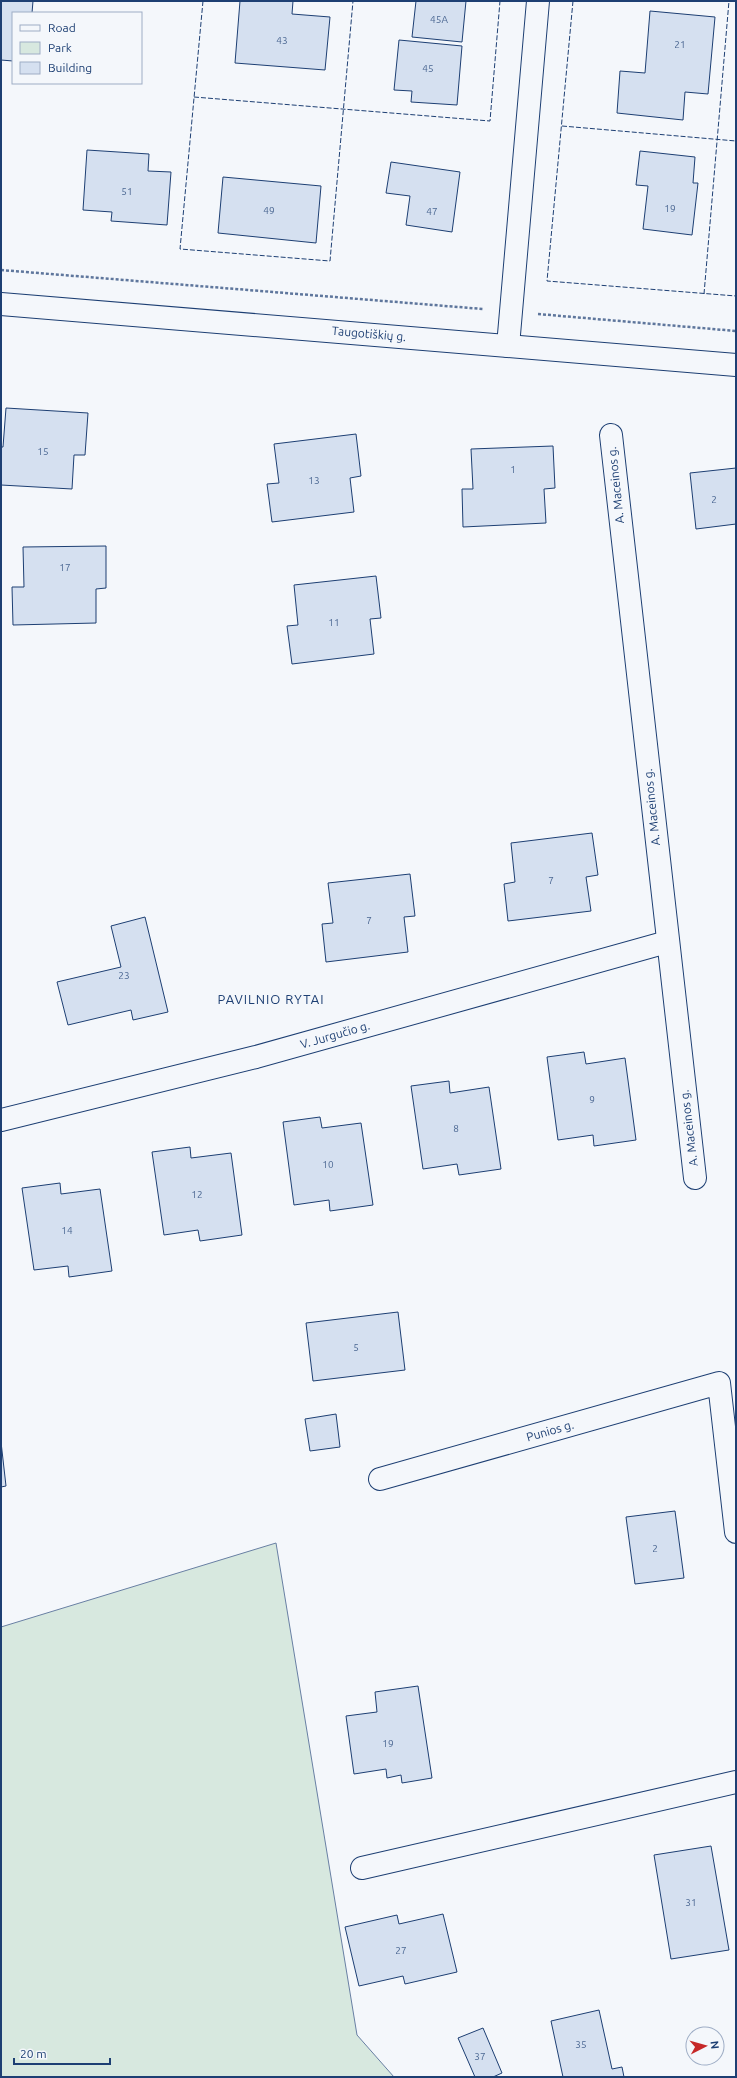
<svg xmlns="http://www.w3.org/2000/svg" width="737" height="2078" viewBox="0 0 737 2078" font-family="Ubuntu,sans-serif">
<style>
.green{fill:#d7e8df;stroke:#687fa3}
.building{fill:#d5e0f0;stroke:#1d3f73}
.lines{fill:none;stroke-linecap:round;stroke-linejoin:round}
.street-casing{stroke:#1d3f73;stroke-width:24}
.path{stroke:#5e769c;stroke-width:2.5;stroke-dasharray:3 2;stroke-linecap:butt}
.street{stroke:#f4f7fb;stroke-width:22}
.fence{stroke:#1d3f73;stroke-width:1;stroke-dasharray:5 2;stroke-linecap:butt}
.labels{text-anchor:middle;stroke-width:3;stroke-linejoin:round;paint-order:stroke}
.number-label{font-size:10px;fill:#4b6792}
.street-label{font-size:12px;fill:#1d3f73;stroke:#f4f7fb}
.neighbourhood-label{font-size:13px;letter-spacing:1px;fill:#1d3f73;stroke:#f4f7fb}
</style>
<rect width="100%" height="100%" fill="#f4f7fb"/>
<path class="green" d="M276,1543l81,492 37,42h-393v-450z"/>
<g class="building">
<path d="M1,1h32l-1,12h-19v48l-12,-1z"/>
<path d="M240,1h53l-1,13 38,3 -5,53 -90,-7z"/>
<path d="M416,1h50l-4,41 -50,-5z"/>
<path d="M650,11l65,6 -7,77 -23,-2 -2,28 -66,-7 3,-42 25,2z"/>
<path d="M399,40l63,6 -5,59 -46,-3 1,-11 -18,-1z"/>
<path d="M87,150l62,4 -1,17 23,1 -4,53 -56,-4 1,-9 -29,-2z"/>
<path d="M640,151l55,6 -2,26h5l-6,52 -49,-6 5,-43 -12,-1z"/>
<path d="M391,162l69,10 -8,60 -46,-7 4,-29 -24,-3z"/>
<path d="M223,177l98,9 -5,57 -98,-10z"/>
<path d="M6,408l82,5 -3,42h-11l-2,34 -71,-4v-38h2z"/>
<path d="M356,434l5,42 -11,2 4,34 -82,10 -5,-38 12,-1 -5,-39z"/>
<path d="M553,446l2,42 -11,1 2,34 -83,4 -1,-38h11l-2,-40z"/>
<path d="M736,468v56l-40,5 -6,-56z"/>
<path d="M106,546v42l-10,1v34l-83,2 -1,-38h12l-1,-40z"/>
<path d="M376,576l5,42 -11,1 4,35 -82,10 -5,-38 11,-1 -4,-40z"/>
<path d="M592,833l6,42 -12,2 5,34 -83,10 -4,-37 11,-2 -4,-39z"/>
<path d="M410,874l5,42 -11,1 4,35 -82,10 -4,-38 11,-1 -5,-40z"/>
<path d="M145,917l23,95 -35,8 -2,-10 -63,15 -11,-43 64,-15 -10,-41z"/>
<path d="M584,1052l2,12 39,-6 11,82 -42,6 -1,-11 -35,5 -11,-83z"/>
<path d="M449,1081l1,12 39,-6 12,82 -42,6 -2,-11 -34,5 -12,-83z"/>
<path d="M320,1117l2,11 39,-5 12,82 -43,6 -1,-11 -35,5 -11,-83z"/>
<path d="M190,1147l1,11 40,-5 11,82 -42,6 -2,-11 -34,5 -12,-83z"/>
<path d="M60,1183l1,11 39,-5 12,82 -43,6 -1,-11 -34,4 -12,-82z"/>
<path d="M398,1312l7,58 -92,11 -7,-58z"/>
<path d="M336,1414l4,33 -30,4 -5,-32z"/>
<path d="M1,1442l5,44 -5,1z"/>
<path d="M675,1511l9,67 -49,6 -9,-67z"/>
<path d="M418,1686l14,92 -30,5 -1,-8 -14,3 -1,-9 -32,5 -8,-58 31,-4 -2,-20z"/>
<path d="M711,1846l18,104 -58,9 -17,-104z"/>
<path d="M443,1914l14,58 -52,12 -2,-8 -44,10 -14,-59 52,-12 2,9z"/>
<path d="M599,2010l13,59 10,-2 2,10h-61l-12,-56z"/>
<path d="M483,2028l19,45 -9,4h-18l-17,-39z"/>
</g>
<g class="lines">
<defs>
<g id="street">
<path d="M1,304l735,61"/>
<path d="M508,346l30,-345"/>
<path d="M611,435l84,743"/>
<path d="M1,1120l255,-63 411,-115"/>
<path d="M380,1479l339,-96 17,149"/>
<path d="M362,1868l374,-86"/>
</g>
</defs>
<use href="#street" class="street-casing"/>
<g class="path">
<path d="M1,270l482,39"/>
<path d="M538,314l198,17"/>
</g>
<use href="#street" class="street"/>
<g class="fence">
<path d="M203,1l-23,248 150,12 23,-260"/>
<path d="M573,1l-26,280 189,15"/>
<path d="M194,97l296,24 10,-120"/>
<path d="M562,126l174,15"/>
<path d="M704,294l25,-293"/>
</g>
</g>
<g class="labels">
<g class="number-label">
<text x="439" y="23">45A</text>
<text x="282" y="44">43</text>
<text x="680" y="48">21</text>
<text x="428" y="72">45</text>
<text x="127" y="195">51</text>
<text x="670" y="212">19</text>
<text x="269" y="214">49</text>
<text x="432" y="215">47</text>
<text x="43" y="455">15</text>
<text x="513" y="473">1</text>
<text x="314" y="484">13</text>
<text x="714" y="503">2</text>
<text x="65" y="571">17</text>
<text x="334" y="626">11</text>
<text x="551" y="884">7</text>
<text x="369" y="924">7</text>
<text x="124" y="979">23</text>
<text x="592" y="1103">9</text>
<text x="456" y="1132">8</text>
<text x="328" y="1168">10</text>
<text x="197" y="1198">12</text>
<text x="67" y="1234">14</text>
<text x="356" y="1351">5</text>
<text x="655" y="1552">2</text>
<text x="388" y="1747">19</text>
<text x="691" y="1906">31</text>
<text x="401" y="1954">27</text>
<text x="581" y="2048">35</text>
<text x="480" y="2060">37</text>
</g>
<g class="street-label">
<text transform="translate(369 334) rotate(5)" y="4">Taugotiškių g.</text>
<text transform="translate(616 485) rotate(-96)" y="4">A. Maceinos g.</text>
<text transform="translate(652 807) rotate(-96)" y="4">A. Maceinos g.</text>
<text transform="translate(335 1035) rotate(-16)" y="4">V. Jurgučio g.</text>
<text transform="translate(689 1128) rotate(-97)" y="4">A. Maceinos g.</text>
<text transform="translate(550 1431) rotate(-16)" y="4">Punios g.</text>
</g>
<g class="neighbourhood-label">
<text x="271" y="1004">PAVILNIO RYTAI</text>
</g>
</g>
<rect width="737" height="2078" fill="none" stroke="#1d3f73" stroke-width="4"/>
<rect x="12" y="12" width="130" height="72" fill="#f4f7fb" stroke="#9eadc5"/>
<rect x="20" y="25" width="20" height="6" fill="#f4f7fb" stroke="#9eadc5"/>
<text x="48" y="32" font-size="12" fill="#1d3f73">Road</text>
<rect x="20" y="42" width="20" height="12" fill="#d7e8df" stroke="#9eadc5"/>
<text x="48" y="52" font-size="12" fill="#1d3f73">Park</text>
<rect x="20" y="62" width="20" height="12" fill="#d5e0f0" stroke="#9eadc5"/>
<text x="48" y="72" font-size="12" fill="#1d3f73">Building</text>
<g transform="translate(705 2046) rotate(84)"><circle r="19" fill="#f4f7fb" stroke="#9eadc5"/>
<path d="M0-3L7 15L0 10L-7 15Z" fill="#c62828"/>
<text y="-6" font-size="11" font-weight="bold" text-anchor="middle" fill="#1d3f73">N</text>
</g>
<path d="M14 2058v6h96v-6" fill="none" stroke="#1d3f73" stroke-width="2"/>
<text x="20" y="2058" font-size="12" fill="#1d3f73" stroke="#f4f7fb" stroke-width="3" paint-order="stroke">20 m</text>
</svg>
